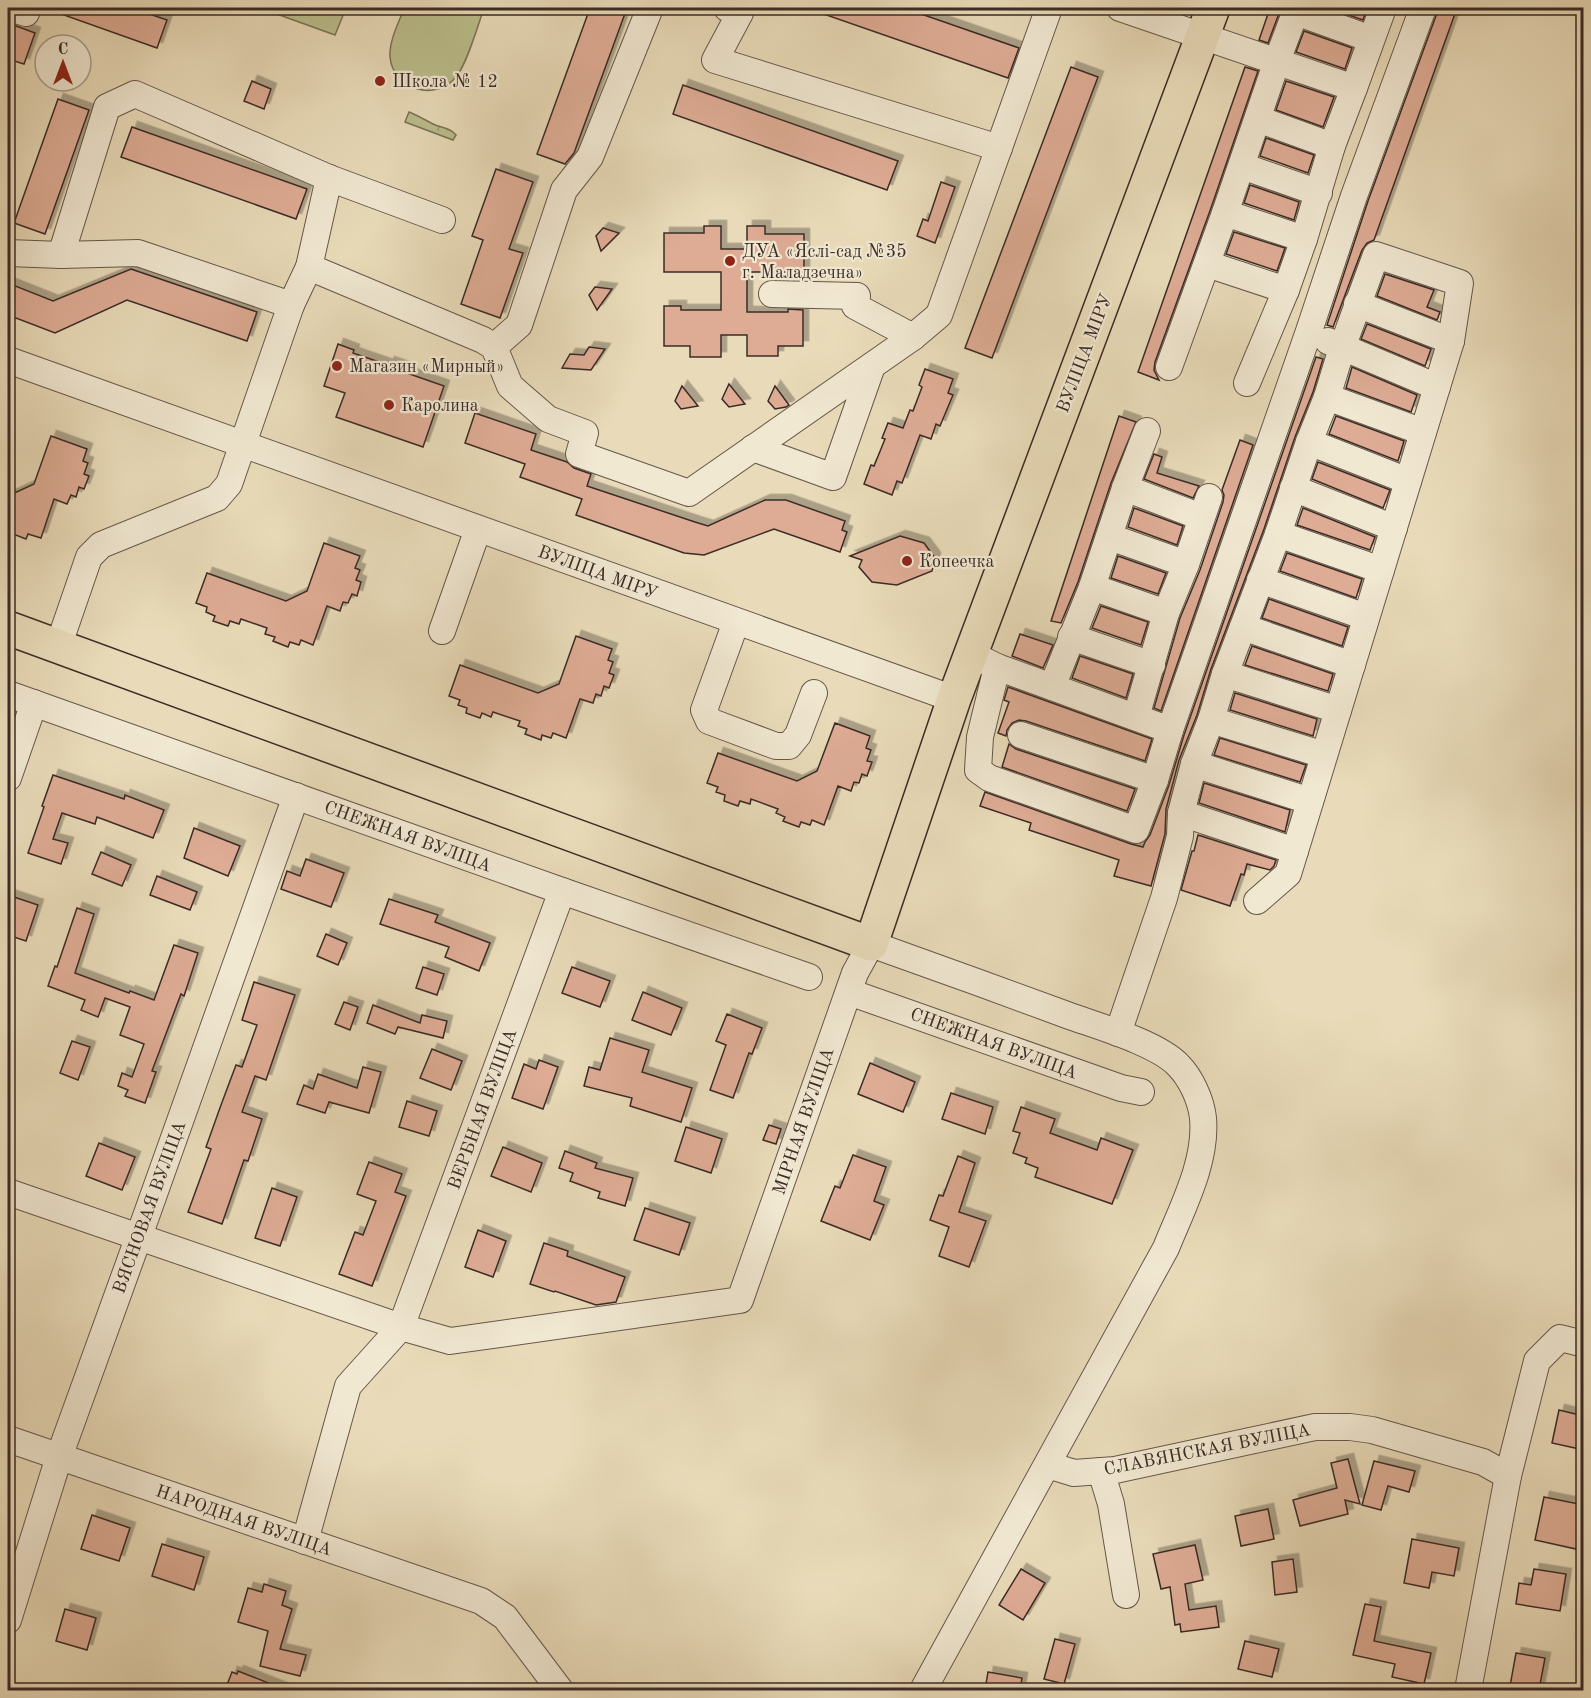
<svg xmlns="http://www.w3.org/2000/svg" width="1591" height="1698" viewBox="0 0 1591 1698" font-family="'Old Standard TT',serif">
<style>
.forest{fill:url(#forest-crowns);stroke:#7b7459;stroke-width:1.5}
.garden{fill:#bbbe8c;stroke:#7b7459;stroke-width:1.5}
.building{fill:#deac95;stroke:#3b2b26;stroke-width:1.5;filter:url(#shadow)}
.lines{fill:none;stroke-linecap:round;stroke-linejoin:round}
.minor-casing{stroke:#66574b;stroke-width:28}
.major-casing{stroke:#3b2b26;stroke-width:36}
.minor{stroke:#f1e8d2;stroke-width:26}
.major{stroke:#e9dbb9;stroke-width:33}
.poi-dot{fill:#8f2418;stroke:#f1e8d2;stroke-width:2}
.labels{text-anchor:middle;stroke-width:4.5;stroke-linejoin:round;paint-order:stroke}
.poi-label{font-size:18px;fill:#3b2b26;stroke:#f1e8d2;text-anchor:start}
.street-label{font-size:18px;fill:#3b2b26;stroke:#f1e8d2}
</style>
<defs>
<pattern id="forest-crowns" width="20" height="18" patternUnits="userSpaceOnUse" patternTransform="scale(1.5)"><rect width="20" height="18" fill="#bbbe8c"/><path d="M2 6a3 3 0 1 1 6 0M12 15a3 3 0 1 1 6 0" fill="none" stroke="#999b72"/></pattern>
<filter id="shadow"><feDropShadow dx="5.5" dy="-5.5" stdDeviation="0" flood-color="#0004"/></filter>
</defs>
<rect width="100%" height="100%" fill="#e9dbb9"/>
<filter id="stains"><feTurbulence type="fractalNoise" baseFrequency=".00333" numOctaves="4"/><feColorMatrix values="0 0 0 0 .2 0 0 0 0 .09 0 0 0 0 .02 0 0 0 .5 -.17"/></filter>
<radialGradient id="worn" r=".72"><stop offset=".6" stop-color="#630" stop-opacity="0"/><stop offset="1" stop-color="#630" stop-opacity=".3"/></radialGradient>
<path class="forest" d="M409,112c8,3 16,8 24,12 8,4 17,3 23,11l-3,5 -48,-18z"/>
<g class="garden">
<path d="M260,8h86l-11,27z"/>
<path d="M404,8h80c-6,17 -17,56 -28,69 -20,25 -63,13 -66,-20 -1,-17 9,-34 14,-49z"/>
</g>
<g class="building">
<path d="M48,8h84l35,12 -10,28 -110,-39z"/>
<path d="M590,8h37l-53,145 -9,11 -28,-10z"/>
<path d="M812,8h92l115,40 -11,30 -196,-68z"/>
<path d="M1270,8h11l-13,35 -9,-3z"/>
<path d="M1328,8h39l-4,12z"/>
<path d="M1438,8h19l-83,232 -7,3 -5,7 -29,77 -6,-2 41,-124 69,-188z"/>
<path d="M8,23l27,10 -11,31 -16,-5z"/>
<path d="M1304,31l48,17 -7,21 -49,-17z"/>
<path d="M1071,67l27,10 -106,281 -27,-10z"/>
<path d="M1245,67l13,4 -47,137 -56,154 -1,8 5,10 -21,-8z"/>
<path d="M252,81l19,8 -7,20 -20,-8z"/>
<path d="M1286,81l48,16 -11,30 -47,-17z"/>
<path d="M683,85l215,76 -11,29 -214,-76z"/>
<path d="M58,99l31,11 -44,124 -31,-11z"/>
<path d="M132,127l175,62 -11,30 -175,-62z"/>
<path d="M1266,138l48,17 -6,18 -48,-17z"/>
<path d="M496,169l37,13 -24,67 14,4 -23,65 -39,-14 22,-64 -11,-4z"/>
<path d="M941,182l14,5 -20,56 -18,-7 6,-17 5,2z"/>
<path d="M1250,185l49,17 -5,18 -50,-17z"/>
<path d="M704,226h17v23h26v-23h18v8h39v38h-57v40h41v-3l15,1v36h-25v10h-31v-21h-26v22h-31v-11h-26v-40h17v4h40v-38h-57v-39h40z"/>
<path d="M603,228l16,5 -18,18 -5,-15z"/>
<path d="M1234,232l51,16 -8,23 -51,-17z"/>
<path d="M131,269l126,43 -10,29 -120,-41 -72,33 -47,-18v-32l45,18z"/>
<path d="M1385,274l49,16 -7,17 13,5 -3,8 -60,-24z"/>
<path d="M595,287l17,2 -15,21 -8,-15z"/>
<path d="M1367,324l64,25 -6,17 -64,-27z"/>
<path d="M338,344l16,6 -1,3 35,12 1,-3 17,6 -2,4 40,14 -21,61 -87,-30 9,-24 -21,-7z"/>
<path d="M589,347l16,2 -14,21 -29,-2 8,-14 14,1z"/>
<path d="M1316,357l7,2 -10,33 -18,45 -31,92 -53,140 -14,46 -18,45 -13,49 -1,25 -14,52 -37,-10 5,-16 -90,-30 2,-7 -51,-17 5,-14 146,52 12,3 2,-5 5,-7 19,-50 15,-50z"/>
<path d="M1352,367l65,28 -6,17 -65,-24z"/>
<path d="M925,369l28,10 -5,14 5,2 -13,31 -4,-2 -5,15 -11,-4 -18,48 -5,-2 -5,14 -28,-11 7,-19 3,1 11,-27 -3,-1 6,-15 15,5 7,-18 3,1 9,-24 -3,-2z"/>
<path d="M729,384l16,20 -16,3 -7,-8z"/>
<path d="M682,386l16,20 -17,3 -6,-8z"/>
<path d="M775,386l14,19 -3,2 -11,2 -7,-8z"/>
<path d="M475,413l61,21 -5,16 36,12 7,6 17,6 -4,12 108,36 13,4 57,-26h21l59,21 -3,9 5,2 -7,20 -66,-23 -70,26 -20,-2 -108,-38 6,-16 -62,-22 5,-13 -60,-21z"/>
<path d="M1119,416l17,6 -25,61 -33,99 -17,41 -10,-2z"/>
<path d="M1336,416l68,25 -6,20 -69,-27z"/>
<path d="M51,436l36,13 -4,12 5,2 -4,11 5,2 -5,13 -5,-2 -3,10 -5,-2 -4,9 -13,-5 -13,39 -13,-4 -2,5 -18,-7v-36l26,-12z"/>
<path d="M1240,440l13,5 -92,266 -7,-3 26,-90 20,-48 23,-68 1,-7 -2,-5z"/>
<path d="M1154,454l8,3 -5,16 42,13 -6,12 -49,-19z"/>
<path d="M1318,462l72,28 -7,18 -71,-29z"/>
<path d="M1134,508l49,18 -6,19 -49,-18z"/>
<path d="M1303,508l72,29 -5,13 -73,-25z"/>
<path d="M900,536l24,7 11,15 -3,13 -35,14 -25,-3 -13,-15 3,-7 -12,-4z"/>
<path d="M324,543l36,13 -5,12 5,2 -4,10 5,2 -4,14 -5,-2 -4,9 -5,-1 -3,9 -13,-5 -14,39 -12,-5 -2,5 -9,-3 -2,5 -15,-6 2,-4 -10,-3 2,-6 -26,-9 -2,5 -9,-3 -2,5 -15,-5 2,-5 -9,-4 1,-5 -11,-4 11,-30 79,28 21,-10z"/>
<path d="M1287,553l75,26 -6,19 -76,-27z"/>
<path d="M1118,556l48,17 -8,21 -47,-16z"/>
<path d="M1269,599l79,28 -6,19 -80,-28z"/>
<path d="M1101,606l47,16 -7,23 -49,-17z"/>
<path d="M1020,634l33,11 -10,23 -31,-12z"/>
<path d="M576,636l36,13 -4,11 5,2 -4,11 5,2 -5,13 -5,-2 -3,10 -5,-2 -3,9 -13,-4 -14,39 -13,-5 -2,5 -9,-3 -1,5 -16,-6 2,-5 -9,-3 2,-5 -27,-9 -2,5 -9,-4 -2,5 -14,-5 1,-5 -9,-3 2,-5 -11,-4 11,-31 78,28 21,-9z"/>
<path d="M1252,646l81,28 -5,17 -83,-26z"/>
<path d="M1080,656l53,18 -7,24 -54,-20z"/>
<path d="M1008,687l144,52 -7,22 -119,-40 -7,-1 -7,3 -5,7 -1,6 -8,-3 11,-31 -5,-2z"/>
<path d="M1235,693l82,26 -4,17 -83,-26z"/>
<path d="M835,723l35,13 -4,12 5,2 -4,11 5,1 -5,14 -5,-2 -3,9 -5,-1 -3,9 -13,-5 -14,39 -12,-5 -2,5 -9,-3 -2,5 -16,-6 2,-4 -9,-4 2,-4 -27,-10 -1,5 -10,-3 -2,5 -14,-5 1,-6 -9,-3 2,-5 -11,-4 11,-30 79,28 20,-10z"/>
<path d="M1220,738l86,27 -6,17 -86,-27z"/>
<path d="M1009,744l7,5 119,40 -8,22 -125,-44z"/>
<path d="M53,775l71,24 1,-4 39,15 -11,28 -56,-21 -2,7 -33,-11 -9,26 15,4 -7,21 -33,-11 16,-46 -2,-1z"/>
<path d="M1204,783l86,27 -5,22 -86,-29z"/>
<path d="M194,828l46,18 -12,30 -44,-18z"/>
<path d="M1198,835l78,25 -2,6 -4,4 -23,-6 -3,11 -3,-1 -11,32 -49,-16 11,-39h2z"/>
<path d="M101,852l30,13 -9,21 -30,-12z"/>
<path d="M306,859l38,14 -13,34 -50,-18 6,-18 13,5z"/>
<path d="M157,876l40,16 -7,18 -40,-15z"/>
<path d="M8,895l30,10 -12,36 -18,-6z"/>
<path d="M389,899l49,16 -3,7 55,21 -11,28 -34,-14 4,-10 -69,-23z"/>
<path d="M77,908l17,6 -19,59 54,20 1,-2 24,9 20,-55 24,8 -14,43 -3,-2 -29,77 4,1 -11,31 -20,-7 3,-6 -10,-4 4,-13 10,4 12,-33 -24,-9 10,-28 -25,-9 -7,19 -17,-7 4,-10 -37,-14 7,-20 2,1z"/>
<path d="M326,934l21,9 -9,22 -21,-9z"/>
<path d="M423,967l21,7 -7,21 -21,-7z"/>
<path d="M572,967l38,14 -10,26 -38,-14z"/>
<path d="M254,982l41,13 -29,85 -11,-4 -13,36 20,7 -14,42 -4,-1 -22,64 -34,-12 23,-63 -5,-2 15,-42 15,-40 6,2 15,-42 -15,-5z"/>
<path d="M643,992l39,16 -11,27 -39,-15z"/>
<path d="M344,1002l14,5 -8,23 -15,-6z"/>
<path d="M373,1005l47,18 2,-8 25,6 -4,17 -45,-11 -3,7 -28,-11z"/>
<path d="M727,1014l35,14 -10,26 -3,-1 -16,45 -23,-8 16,-45 -10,-4z"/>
<path d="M610,1038l39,12 -7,22 50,16 -11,34 -51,-16 2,-8 -48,-12 5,-19 11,3z"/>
<path d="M72,1041l18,6 -12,33 -18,-7z"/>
<path d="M432,1049l30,12 -11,29 -31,-12z"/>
<path d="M539,1060l19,7 -15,42 -31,-11 12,-34 12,5z"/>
<path d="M870,1063l45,19 -12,30 -45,-18z"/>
<path d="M363,1067l18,5 -12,41 -40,-11 -4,11 -28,-9 7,-19 9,4 5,-15 39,14z"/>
<path d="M951,1093l42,14 -8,27 -43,-15z"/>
<path d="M407,1101l30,10 -8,25 -30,-9z"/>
<path d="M1021,1107l34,12 -5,14 47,17 4,-12 32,12 -21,54 -77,-27 3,-9 -13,-5 2,-5 -14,-5 7,-20 -7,-2z"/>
<path d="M769,1125l12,4 -5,15 -13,-4z"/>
<path d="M686,1127l36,12 -11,34 -36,-12z"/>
<path d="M99,1143l36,14 -13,33 -36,-14z"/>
<path d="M503,1147l39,16 -11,29 -40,-16z"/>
<path d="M565,1151l32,12 -2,5 38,10 -8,28 -27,-8 2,-6 -30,-11 3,-8 -14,-5z"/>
<path d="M853,1155l33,12 -12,34 10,4 -14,35 -49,-19 14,-35 5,2z"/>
<path d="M958,1156l17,7 -16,49 27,9 -17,46 -30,-11 10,-29 -19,-7 9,-25 4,1z"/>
<path d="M369,1162l33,12 -7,18 11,4 -34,90 -33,-12 16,-42 8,3 13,-34 -19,-7z"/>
<path d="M272,1188l25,9 -17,49 -25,-8z"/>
<path d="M645,1208l45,15 -11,32 -45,-15z"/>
<path d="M478,1230l28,11 -13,36 -28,-10z"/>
<path d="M544,1243l24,8 -1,5 58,21 -9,25 -20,3 -41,-14 -1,1 -24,-8z"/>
<path d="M1559,1410l25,6v34l-32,-7z"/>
<path d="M1348,1459l12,45 -15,-4 3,14 -48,12 -7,-26 44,-12 -6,-25z"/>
<path d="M1374,1461l41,10 -6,21 -21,-6 -7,24 -19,-5z"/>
<path d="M1544,1497l40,8v8l-8,36 -41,-9z"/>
<path d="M1268,1509l6,30 -33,7 -6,-30z"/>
<path d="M92,1515l38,13 -11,33 -38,-12z"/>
<path d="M1412,1539l47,9 -5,28 -22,-4 -3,16 -25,-5z"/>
<path d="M162,1544l42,13 -10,33 -42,-14z"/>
<path d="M1195,1545l8,35 -18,4 4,26 27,-4 3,21 -38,5 -1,-8 -5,1 -5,-38 -9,2 -8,-35z"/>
<path d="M1293,1559l4,33 -22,3 -3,-33z"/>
<path d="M1021,1569l24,14 -22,37 -24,-15z"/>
<path d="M1534,1569l32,5 -6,37 -44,-7 3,-21 12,2z"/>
<path d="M264,1584l22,7 -4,14 10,4 -12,40 26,6 -6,21 -40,-10 8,-35 -30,-9 10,-34 14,4z"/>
<path d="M1365,1604l16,3 -7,34 57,12 -7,31 -32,-7 3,-13 -42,-9z"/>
<path d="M65,1609l31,9 -9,32 -31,-9z"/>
<path d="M1055,1639l20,5 -11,40 -20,-5z"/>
<path d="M1245,1641l34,8 -7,28 -34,-8z"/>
<path d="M1516,1653l29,5 -6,32 -29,-4z"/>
<path d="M238,1671l48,19h-61l7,-18 5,2z"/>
<path d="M988,1672l34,6 -2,12h-35z"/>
</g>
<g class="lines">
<defs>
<g id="minor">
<path d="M10,8l16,5 2,-5"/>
<path d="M727,8l13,5 -25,47 284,88"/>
<path d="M1120,8l234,80 29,-80"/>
<path d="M1296,12l75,27"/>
<path d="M1258,119l74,27"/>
<path d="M1242,166l77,27"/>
<path d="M329,178l-20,89 174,73 11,7 16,39 38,33 37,14 -6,21 110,39 224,-156 26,-22 110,-307"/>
<path d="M1225,213l79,26"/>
<path d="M8,253l53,2 77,-2 153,52 18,-38"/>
<path d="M61,255l46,-148 28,-13 194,84 113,42"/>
<path d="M1207,264l79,26"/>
<path d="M772,294l85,2 -2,10 58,31"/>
<path d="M1357,304l94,37"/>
<path d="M1328,341l109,46"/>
<path d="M494,347l25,-22 45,-135 26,-33 60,-149"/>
<path d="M8,360l946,339"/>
<path d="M1169,367l56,-154 52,-152 20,-53"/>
<path d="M1247,383l39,-93 18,-51 28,-93 22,-58"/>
<path d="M1327,397l96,35"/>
<path d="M1309,442l99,39"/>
<path d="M753,448l80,29 39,-111"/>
<path d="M1125,488l76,29"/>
<path d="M1293,488l101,40"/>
<path d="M1278,534l103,36"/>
<path d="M1110,537l76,27"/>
<path d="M1260,580l106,37"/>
<path d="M1092,587l74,26"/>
<path d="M736,622l-32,88 5,11 67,25h13l9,-11 16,-42"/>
<path d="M1243,627l109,38"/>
<path d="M442,631l36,-102"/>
<path d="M1071,637l81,28"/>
<path d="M58,647l31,-90 12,-12 116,-47 12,-14 62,-179"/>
<path d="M971,654l26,13 173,63 139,-399 45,-135 69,-188"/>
<path d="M997,667l-17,70 -2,33 11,8 147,52 19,-50 15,-50"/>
<path d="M1225,674l113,36"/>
<path d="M1052,687l40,-100 33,-99 22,-57"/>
<path d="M8,694l554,197 247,86"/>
<path d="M1136,717l30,-104 20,-49 23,-67"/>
<path d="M1211,720l113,35"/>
<path d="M1021,735l134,45"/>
<path d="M1194,764l116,37"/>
<path d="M8,778l26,-75"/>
<path d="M1181,813l114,38"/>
<path d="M849,992l272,96 20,4"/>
<path d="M1118,1033l46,-135 16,-62 1,-23 13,-49 17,-44 14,-46 53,-140 31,-92 18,-45 15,-49 34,-93 84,28 -9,58 -163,533 -31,27"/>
<path d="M8,1192l393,135 49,14 290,-41 115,-327 16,-29c65,23 131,47 196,71 30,11 90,28 111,50 13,13 23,35 25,53 4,44 -21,90 -37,130l-243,442"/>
<path d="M8,1439l473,162 24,16 55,73"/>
<path d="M1048,1465l26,8 41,-3 200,-43h35l22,3 111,32 25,14"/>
<path d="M1101,1471l10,33 15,91"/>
<path d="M305,1541l43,-155 53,-59 161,-436"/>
<path d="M8,1620l51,-163 80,-221 157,-440"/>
<path d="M1468,1690l40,-214 29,-115 23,-23 24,6"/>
</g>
<path id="major" d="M8,628l863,316 83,-245 259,-691"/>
</defs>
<use href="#minor" class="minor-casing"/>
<use href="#major" class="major-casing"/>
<use href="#minor" class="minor"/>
<use href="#major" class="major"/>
</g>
<g class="poi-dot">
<circle cx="380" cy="81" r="6"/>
<circle cx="730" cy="261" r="6"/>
<circle cx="337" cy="366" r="6"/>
<circle cx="389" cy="405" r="6"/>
<circle cx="907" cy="561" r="6"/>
</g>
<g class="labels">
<g class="poi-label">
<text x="392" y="87">Школа № 12</text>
<text x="742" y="257">ДУА «Яслі-сад №35<tspan x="742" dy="21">г. Маладзечна»</tspan></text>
<text x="349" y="372">Магазин «Мирный»</text>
<text x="401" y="411">Каролина</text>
<text x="919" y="567">Копеечка</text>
</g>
<g class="street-label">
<text transform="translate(1084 353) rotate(-69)" y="6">ВУЛІЦА МІРУ</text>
<text transform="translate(598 572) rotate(20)" y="6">ВУЛІЦА МІРУ</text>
<text transform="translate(408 836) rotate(20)" y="6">СНЕЖНАЯ ВУЛІЦА</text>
<text transform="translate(994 1043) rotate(20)" y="6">СНЕЖНАЯ ВУЛІЦА</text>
<text transform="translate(482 1109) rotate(-70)" y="6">ВЕРБНАЯ ВУЛІЦА</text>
<text transform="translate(803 1121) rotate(-71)" y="6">МІРНАЯ ВУЛІЦА</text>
<text transform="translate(149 1207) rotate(-70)" y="6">ВЯСНОВАЯ ВУЛІЦА</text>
<text transform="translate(1207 1449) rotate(-11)" y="6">СЛАВЯНСКАЯ ВУЛІЦА</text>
<text transform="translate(244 1520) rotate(19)" y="6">НАРОДНАЯ ВУЛІЦА</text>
</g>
</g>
<rect width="1591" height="1698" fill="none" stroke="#e9dbb9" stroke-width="30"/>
<rect x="9" y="9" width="1573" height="1680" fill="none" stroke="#3b2b26" stroke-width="3"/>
<rect x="15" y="15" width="1561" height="1668" fill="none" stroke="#3b2b26" stroke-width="1.5"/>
<g transform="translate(63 63)"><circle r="28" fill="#f1e8d2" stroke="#a89c8d" stroke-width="1.5"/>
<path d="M0-4.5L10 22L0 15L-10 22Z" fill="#8f2418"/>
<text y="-9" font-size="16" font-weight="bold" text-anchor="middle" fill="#3b2b26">С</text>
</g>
<rect width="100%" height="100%" filter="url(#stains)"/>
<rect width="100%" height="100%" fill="url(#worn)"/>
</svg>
